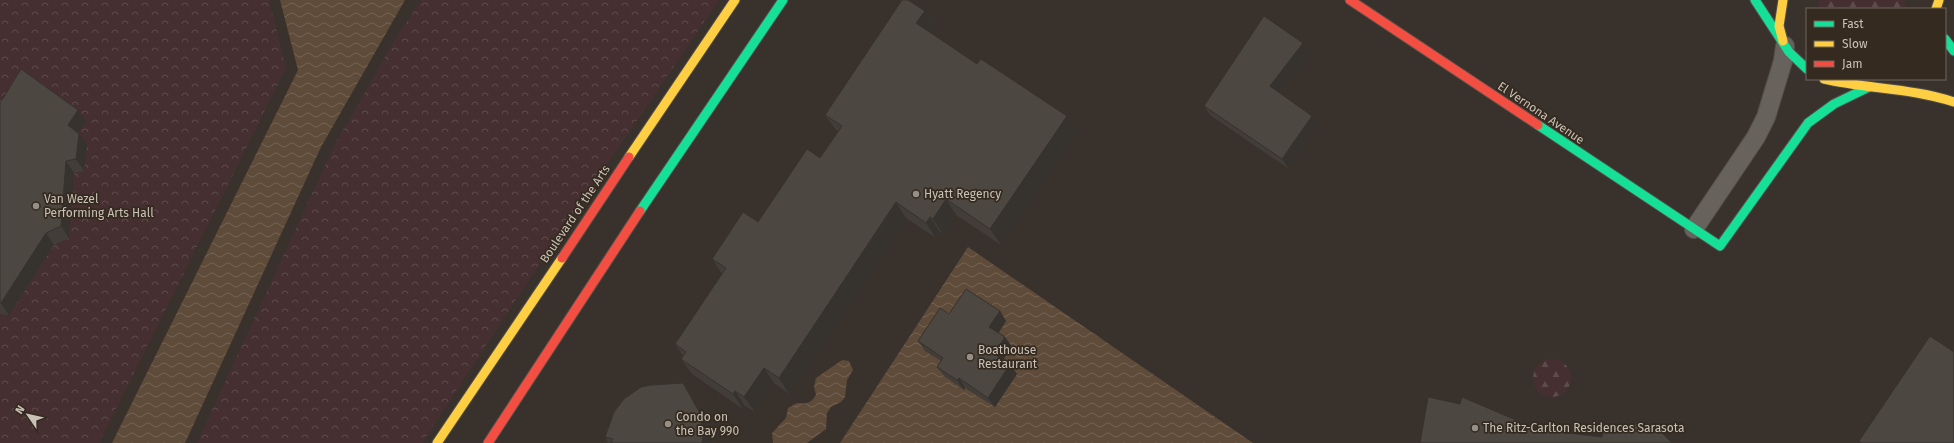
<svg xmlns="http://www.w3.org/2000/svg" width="1954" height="443" viewBox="0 0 1954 443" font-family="'Fira Sans',sans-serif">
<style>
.forest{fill:url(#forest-firs)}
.park{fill:url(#park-crowns)}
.water{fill:url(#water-waves)}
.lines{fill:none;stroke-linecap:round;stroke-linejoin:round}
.street-casing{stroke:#544f4a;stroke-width:20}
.fast-casing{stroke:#544f4a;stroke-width:11}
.slow-casing{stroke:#544f4a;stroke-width:11}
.jam-casing{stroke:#544f4a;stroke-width:11}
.street{stroke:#67625c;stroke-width:18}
.fast{stroke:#16e098;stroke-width:9}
.slow{stroke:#ffcf43;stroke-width:9}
.jam{stroke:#f24e42;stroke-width:9}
.wall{fill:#423d38}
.shaded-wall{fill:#36322e}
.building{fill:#4d4741;stroke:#36322e}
.poi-dot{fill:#978f86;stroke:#342a1f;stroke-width:1.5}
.labels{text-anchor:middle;stroke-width:3.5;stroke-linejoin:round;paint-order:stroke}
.street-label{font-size:12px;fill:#cac1b7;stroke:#342a1f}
.poi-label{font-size:12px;fill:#cac1b7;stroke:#342a1f;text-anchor:start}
</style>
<defs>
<pattern id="forest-firs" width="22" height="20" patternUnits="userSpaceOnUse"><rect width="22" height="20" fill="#452f30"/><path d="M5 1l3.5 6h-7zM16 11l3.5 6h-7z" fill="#5e4b4c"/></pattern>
<pattern id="park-crowns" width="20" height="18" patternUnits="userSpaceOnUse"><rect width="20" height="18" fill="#452f30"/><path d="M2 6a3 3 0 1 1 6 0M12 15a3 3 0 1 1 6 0" fill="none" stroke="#5e4b4c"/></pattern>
<pattern id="water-waves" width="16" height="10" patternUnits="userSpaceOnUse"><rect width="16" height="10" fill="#5f4b39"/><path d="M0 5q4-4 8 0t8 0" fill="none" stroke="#756353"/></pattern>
</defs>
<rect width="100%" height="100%" fill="#39322c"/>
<g class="forest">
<path d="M1818,0h86l2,9h-87z"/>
<circle cx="1552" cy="378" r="19"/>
</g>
<g class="park">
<path d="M0,0h269l17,68 -187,375h-99z"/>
<path d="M422,0h297l-167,245 -130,198h-225l137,-297 63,-110z"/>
</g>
<g class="water">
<path d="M280,0h125l-84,147 -136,296h-73l186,-373z"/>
<path d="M968,247l285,196h-413z"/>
<path d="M842,360l7,1 4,9 -6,10 -2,17 -4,5 -10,5 -4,6 -1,16 -19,14h-34l-1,-10 14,-15 2,-10 9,-5c10,1 13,1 19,-8l-2,-8 2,-9z"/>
</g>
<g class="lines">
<defs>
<path id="street" d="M1694,229l62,-92 10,-20 17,-56 2,-15"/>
<g id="fast">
<path d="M1755,0l34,52 18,17"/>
<path d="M1945,39l9,12"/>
<path d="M1538,125l182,121 88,-123 26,-19 35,-17"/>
<path d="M640,211l143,-211"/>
</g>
<g id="slow">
<path d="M1783,0l-4,26 4,15"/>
<path d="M1936,9l3,-9"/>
<path d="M1824,79c43,10 88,9 130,23"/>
<path d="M629,157l106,-157"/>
<path d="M437,443l125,-185"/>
</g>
<g id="jam">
<path d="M1350,0l188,125"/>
<path d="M562,258l67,-101"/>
<path d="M488,443l152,-232"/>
</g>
</defs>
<use href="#street" class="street-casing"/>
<use href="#fast" class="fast-casing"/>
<use href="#slow" class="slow-casing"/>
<use href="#jam" class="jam-casing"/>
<use href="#street" class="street"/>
<use href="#fast" class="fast"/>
<use href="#slow" class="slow"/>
<use href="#jam" class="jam"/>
</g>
<g class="wall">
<path d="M925,11l10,15 -4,7 46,31 90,52 10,15 -76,114 -45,-30 -13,19 -3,-2 -4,6 -30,-20 -117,176 -15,-11 -19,29 -10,-6 -2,3 -51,-35 -11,-15 2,-3 -8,-12 47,-70 -10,-15 46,-37 62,-64 18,-27 -2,-1 -11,-15z"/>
<path d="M1310,53l-31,40 39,33 -29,43 -79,-54 -6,-9z"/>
<path d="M0,99l2,1 84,21 -8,12 9,12 -3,26 -10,2 -5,65 -15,7 -45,70 -9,-1z"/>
<path d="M1000,311l6,10 -8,12 7,4 7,10 -9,13 14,14 -22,33 -30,-19 -1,2 -20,-14 -7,-9 4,-6 -16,-10 -7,-10 31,-27z"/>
<path d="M683,383l10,15 18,32 2,13h-105l-3,-6z"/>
</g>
<g class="shaded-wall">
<path d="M925,11l10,15 -8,13 -11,-16z"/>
<path d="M1303,43l7,10 -33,43 -7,-10z"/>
<path d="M78,110l8,11 -10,15 -8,-11z"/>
<path d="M1067,116l10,15 -76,114 -11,-16z"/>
<path d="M1312,116l6,10 -29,43 -7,-10z"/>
<path d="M79,134l8,11 -3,26 -8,-12z"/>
<path d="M66,161l8,12 -5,65 -8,-12z"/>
<path d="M946,199l10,16 -13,19 -10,-15z"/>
<path d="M896,202l10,16 -117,176 -10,-16z"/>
<path d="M930,217l10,15 -4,6 -10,-15z"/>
<path d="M46,233l8,12 -45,70 -8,-12z"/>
<path d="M1000,311l6,10 -10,16 -7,-10z"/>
<path d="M1005,337l7,10 -11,16 -7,-9z"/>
<path d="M1010,364l7,10 -22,33 -7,-9z"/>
<path d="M764,368l10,15 -19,29 -11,-15z"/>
<path d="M959,378l6,10 -1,2 -7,-10z"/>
<path d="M683,383l10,15 18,32 2,13h-11z"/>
<path d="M735,391l10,15 -2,3 -10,-15z"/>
</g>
<g class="building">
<path d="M902,0h6l17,11 -9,12 61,41 4,-5 86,57 -77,113 -44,-30 -13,20 -3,-2 -4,6 -30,-21 -117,176 -15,-10 -20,29 -9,-6 -2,3 -52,-35 5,-7 -11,-8 51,-76 -14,-9 31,-47 15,10 49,-73 13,9 22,-32 -17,-11z"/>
<path d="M1264,16l39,27 -33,43 42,30 -30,43 -78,-53z"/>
<path d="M21,69l57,41 -10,15 11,9 -3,25 -10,2 -5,65 -15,7 -45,70h-1v-204l2,1z"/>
<path d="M966,289l34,22 -11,16 16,10 -11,17 16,10 -22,34 -29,-20 -2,2 -20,-13 6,-9 -25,-17 22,-33 9,6z"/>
<path d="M1930,336l24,16v91h-92l-3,-2z"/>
<path d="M683,383l18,32 2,21 -1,7h-91l2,-4 -8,-2 9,-25 10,-13 17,-12 10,-2z"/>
<path d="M1428,397l32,7 2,-7 75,32 65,8 2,-11 48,-3 20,20h-252z"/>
</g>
<g class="poi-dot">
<circle cx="916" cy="194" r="4"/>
<circle cx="36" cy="206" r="4"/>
<circle cx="970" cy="357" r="4"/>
<circle cx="668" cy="424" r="4"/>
<circle cx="1475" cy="428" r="4"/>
</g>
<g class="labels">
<g class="street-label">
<text transform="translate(1541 113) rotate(34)" y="4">El Vernona Avenue</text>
<text transform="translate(575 214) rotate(-56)" y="4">Boulevard of the Arts</text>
</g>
<g class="poi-label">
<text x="924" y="198">Hyatt Regency</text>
<text x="44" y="203">Van Wezel<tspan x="44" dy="14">Performing Arts Hall</tspan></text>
<text x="978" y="354">Boathouse<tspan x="978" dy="14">Restaurant</tspan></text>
<text x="676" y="421">Condo on<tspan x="676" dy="14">the Bay 990</tspan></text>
<text x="1483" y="432">The Ritz-Carlton Residences Sarasota</text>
</g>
</g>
<rect x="1806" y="8" width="140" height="72" fill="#342a1f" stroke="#70665c"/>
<rect x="1814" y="21" width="20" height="6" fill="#16e098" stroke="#70665c"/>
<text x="1842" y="28" font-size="12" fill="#cac1b7">Fast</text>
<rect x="1814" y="41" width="20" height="6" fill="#ffcf43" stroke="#70665c"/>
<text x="1842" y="48" font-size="12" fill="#cac1b7">Slow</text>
<rect x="1814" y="61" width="20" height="6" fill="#f24e42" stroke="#70665c"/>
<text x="1842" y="68" font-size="12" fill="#cac1b7">Jam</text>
<g transform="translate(28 415) rotate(304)" stroke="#342a1f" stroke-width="3" paint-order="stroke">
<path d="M0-3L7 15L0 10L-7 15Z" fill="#cac1b7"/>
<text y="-6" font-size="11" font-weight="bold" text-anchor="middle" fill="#cac1b7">N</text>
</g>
</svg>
